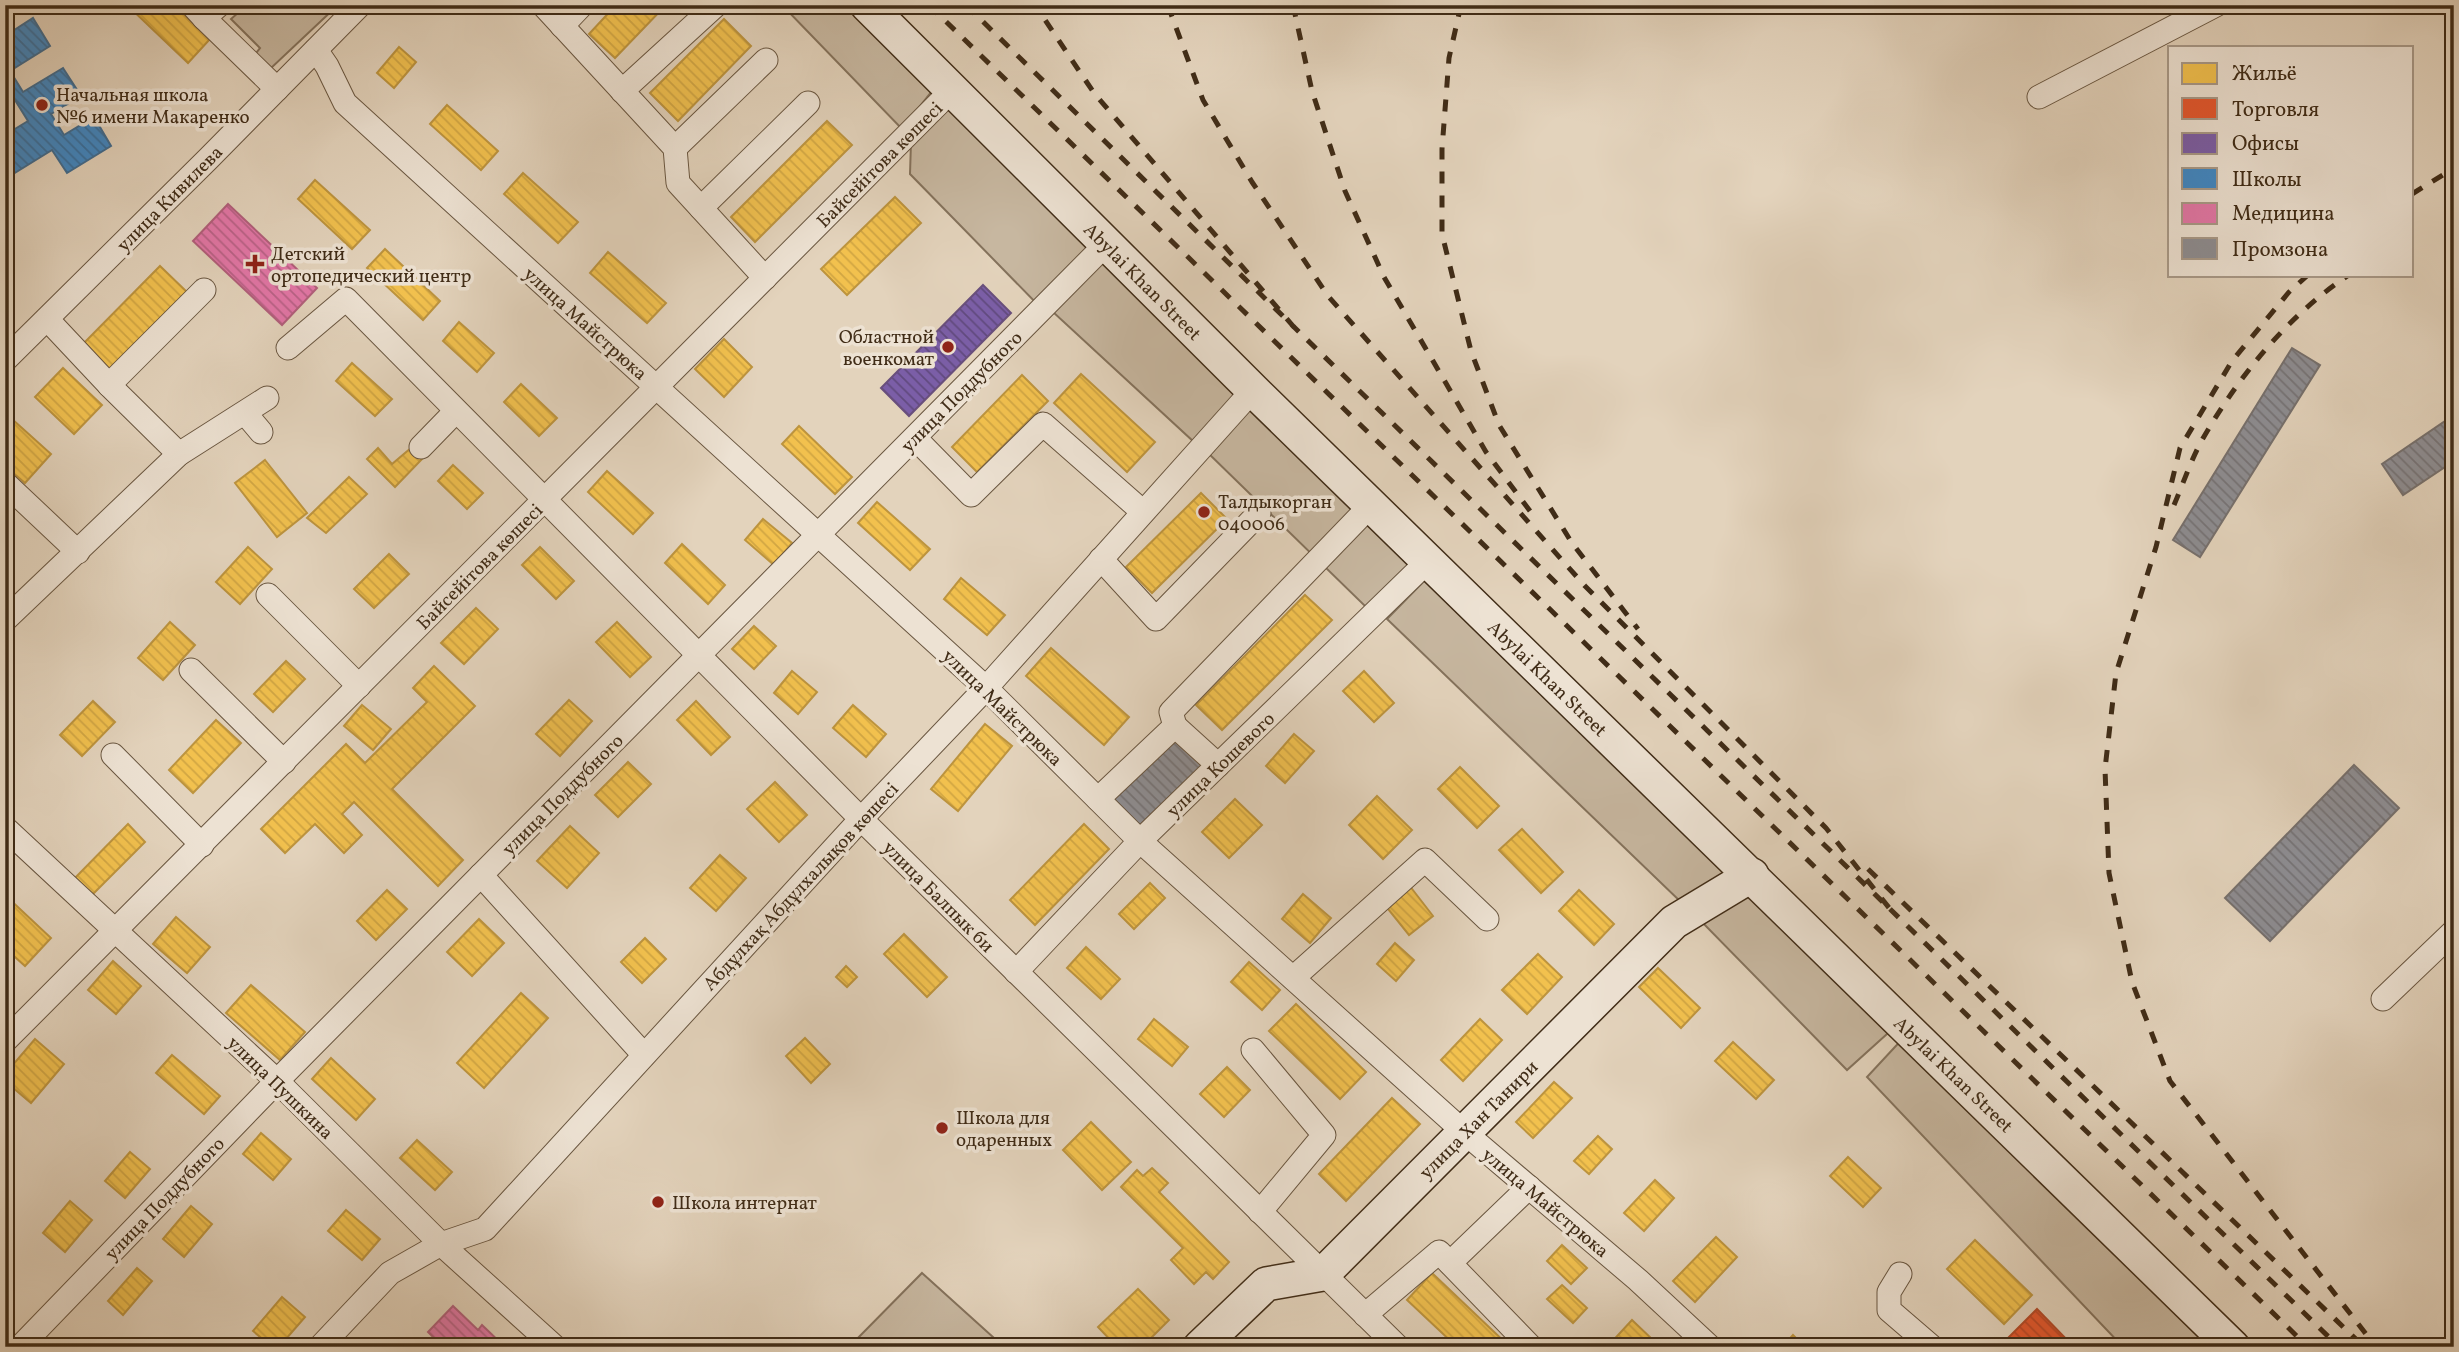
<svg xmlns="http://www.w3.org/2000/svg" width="2459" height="1352" viewBox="0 0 2459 1352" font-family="Vollkorn,serif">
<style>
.grass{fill:#c7b7a0;stroke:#84725c;stroke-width:2}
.homes{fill:url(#homes-back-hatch);stroke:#bd943e;stroke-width:2}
.shops{fill:url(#shops-back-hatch);stroke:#b34a27;stroke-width:2}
.offices{fill:url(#offices-back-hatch);stroke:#694f7c;stroke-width:2}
.schools{fill:url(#schools-back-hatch);stroke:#3f6c91;stroke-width:2}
.health{fill:url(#health-back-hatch);stroke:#b2607c;stroke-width:2}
.industry{fill:url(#industry-back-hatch);stroke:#76706d;stroke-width:2}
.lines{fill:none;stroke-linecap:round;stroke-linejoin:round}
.street-casing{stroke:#695640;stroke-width:25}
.secondary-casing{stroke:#402c17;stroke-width:36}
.street{stroke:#ede2d3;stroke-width:23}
.secondary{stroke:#ede2d3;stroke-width:33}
.rail{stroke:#402c17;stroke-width:5;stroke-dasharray:12 12;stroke-linecap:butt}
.poi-dot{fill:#8f2418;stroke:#ede2d3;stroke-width:2.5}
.labels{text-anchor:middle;stroke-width:7;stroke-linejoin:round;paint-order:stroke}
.poi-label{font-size:19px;fill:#402c17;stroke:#ede2d3;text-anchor:start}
.street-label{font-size:19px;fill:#402c17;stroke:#ede2d3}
</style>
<defs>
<pattern id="homes-back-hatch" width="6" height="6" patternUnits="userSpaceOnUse" patternTransform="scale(1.75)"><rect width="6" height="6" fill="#f2c14e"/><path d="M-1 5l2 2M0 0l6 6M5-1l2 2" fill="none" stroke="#d1a643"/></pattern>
<pattern id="shops-back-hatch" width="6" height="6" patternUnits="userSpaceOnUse" patternTransform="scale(1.75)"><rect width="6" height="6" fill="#e4572e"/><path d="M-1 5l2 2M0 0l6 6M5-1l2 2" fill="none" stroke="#ba4826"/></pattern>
<pattern id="offices-back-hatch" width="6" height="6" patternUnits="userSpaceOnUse" patternTransform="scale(1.75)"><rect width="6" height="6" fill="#7b5ea7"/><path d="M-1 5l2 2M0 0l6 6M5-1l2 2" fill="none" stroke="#614a7f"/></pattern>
<pattern id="schools-back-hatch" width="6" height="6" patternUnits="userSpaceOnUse" patternTransform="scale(1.75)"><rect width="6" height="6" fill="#3f88c5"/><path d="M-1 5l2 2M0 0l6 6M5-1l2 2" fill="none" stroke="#366f9f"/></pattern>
<pattern id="health-back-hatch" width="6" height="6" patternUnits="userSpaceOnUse" patternTransform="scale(1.75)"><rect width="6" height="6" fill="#e377a8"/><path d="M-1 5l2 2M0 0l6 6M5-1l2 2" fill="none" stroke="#b96288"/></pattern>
<pattern id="industry-back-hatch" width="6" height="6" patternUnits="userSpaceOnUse" patternTransform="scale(1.75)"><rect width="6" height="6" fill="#8d8d92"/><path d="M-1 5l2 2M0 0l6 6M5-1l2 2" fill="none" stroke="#757376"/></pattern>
</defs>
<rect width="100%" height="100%" fill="#e3d3bc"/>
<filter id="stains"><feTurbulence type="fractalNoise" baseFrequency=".00286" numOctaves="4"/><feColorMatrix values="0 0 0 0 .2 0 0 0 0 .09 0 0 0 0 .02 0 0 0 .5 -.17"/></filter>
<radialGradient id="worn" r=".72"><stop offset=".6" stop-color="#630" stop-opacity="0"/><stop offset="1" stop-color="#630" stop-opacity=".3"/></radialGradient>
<g class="grass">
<path d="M247,5h91l-69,65 -16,-13 7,-9 -29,-29z"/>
<path d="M782,5h70l83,82 -33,42z"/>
<path d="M952,101l146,142 -56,66 -132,-135 1,-32z"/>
<path d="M1106,253l138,135 -50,54 -141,-130z"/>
<path d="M1256,402l163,160 -53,45 -160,-156z"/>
<path d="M1429,576l306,297 -51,32 -297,-286z"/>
<path d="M1753,886l144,139 -50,45 -150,-153z"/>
<path d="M1907,1034l317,313h-101l-256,-270z"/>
<path d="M922,1273l82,74h-155z"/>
</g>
<g class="homes">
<path d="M127,5h48l35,34 -22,24z"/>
<path d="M616,5h50l-51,53 -26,-24z"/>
<path d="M724,19l27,27 -73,75 -28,-28z"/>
<path d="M399,47l17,15 -22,26 -17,-15z"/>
<path d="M447,105l51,46 -17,19 -51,-46z"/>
<path d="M827,121l25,24 -97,97 -24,-25z"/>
<path d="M523,173l55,49 -20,21 -54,-49z"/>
<path d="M315,180l55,50 -18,19 -54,-50z"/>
<path d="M895,197l26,26 -74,72 -26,-26z"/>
<path d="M385,249l55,52 -17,19 -56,-52z"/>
<path d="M608,252l58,51 -19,20 -57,-50z"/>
<path d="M160,266l28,27 -80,82 -28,-28z"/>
<path d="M459,322l35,31 -17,19 -34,-31z"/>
<path d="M724,339l28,28 -28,30 -29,-28z"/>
<path d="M352,363l40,36 -17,17 -39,-35z"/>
<path d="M63,368l39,37 -28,29 -39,-37z"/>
<path d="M1081,374l74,68 -28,30 -73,-69z"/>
<path d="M1022,375l26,26 -71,71 -25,-25z"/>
<path d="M521,384l36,34 -18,18 -35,-34z"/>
<path d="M12,419l39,35 -26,29 -20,-17v-40z"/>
<path d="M799,426l53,51 -17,17 -53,-50z"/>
<path d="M412,447l11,11 -28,29 -28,-28 11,-11 14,16z"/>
<path d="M265,460l42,53 -30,24 -42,-54z"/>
<path d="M453,465l30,28 -16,16 -29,-28z"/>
<path d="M607,471l46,42 -20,21 -45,-42z"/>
<path d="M349,477l18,17 -41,39 -19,-15z"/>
<path d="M1201,493l26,26 -75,74 -26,-26z"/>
<path d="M877,502l53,47 -20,21 -52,-47z"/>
<path d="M763,519l29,24 -18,22 -29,-25z"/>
<path d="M682,544l43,41 -17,19 -43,-41z"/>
<path d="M248,547l24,22 -32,35 -24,-22z"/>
<path d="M540,547l34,34 -18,18 -34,-34z"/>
<path d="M389,554l20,20 -35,34 -20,-19z"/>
<path d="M961,578l44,37 -18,20 -43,-36z"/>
<path d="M1305,595l27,25 -110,110 -26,-25z"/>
<path d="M476,608l22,21 -34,35 -23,-21z"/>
<path d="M170,622l25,23 -32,35 -25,-22z"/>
<path d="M617,622l34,35 -21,20 -34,-35z"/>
<path d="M754,626l22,20 -22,23 -22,-20z"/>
<path d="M1051,648l78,69 -25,28 -78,-69z"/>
<path d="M286,661l19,18 -32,33 -19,-18z"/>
<path d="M434,666l41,40 -83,83 71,71 -25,26 -84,-84 -12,12 20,21 -18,18 -29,-29 -30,29 -24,-24 85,-85 19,19 62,-61 -14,-14z"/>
<path d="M792,671l25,21 -19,22 -24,-21z"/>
<path d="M1364,671l30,32 -20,19 -31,-31z"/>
<path d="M569,700l23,21 -32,35 -24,-22z"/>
<path d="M93,701l22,21 -33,34 -22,-21z"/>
<path d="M696,701l34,36 -19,18 -34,-35z"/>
<path d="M362,705l29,24 -18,21 -29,-24z"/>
<path d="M853,705l33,29 -20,23 -33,-29z"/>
<path d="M216,720l25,23 -48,50 -24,-23z"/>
<path d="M985,724l27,22 -54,65 -27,-22z"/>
<path d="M1294,734l20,17 -29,32 -19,-17z"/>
<path d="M628,762l23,22 -33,33 -23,-22z"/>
<path d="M1460,767l39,39 -22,22 -39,-39z"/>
<path d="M775,782l32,33 -28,27 -32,-33z"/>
<path d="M1377,796l35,34 -29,29 -34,-34z"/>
<path d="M1235,799l27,26 -33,33 -27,-26z"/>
<path d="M128,824l17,18 -58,58 -17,-17z"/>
<path d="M1084,824l25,25 -74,76 -25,-25z"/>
<path d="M570,826l29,27 -32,35 -30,-27z"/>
<path d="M1522,829l41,43 -22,21 -42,-43z"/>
<path d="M720,855l26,23 -30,33 -26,-23z"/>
<path d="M1150,883l15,15 -31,31 -15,-15z"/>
<path d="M1409,885l24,31 -24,19 -25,-31z"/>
<path d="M387,890l20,19 -31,31 -19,-19z"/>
<path d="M1579,890l35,34 -20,21 -35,-34z"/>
<path d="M1303,894l28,24 -21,25 -28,-24z"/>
<path d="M5,895l46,43 -26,28 -20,-18z"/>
<path d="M176,917l34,30 -23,26 -34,-29z"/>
<path d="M479,919l25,24 -32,33 -25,-24z"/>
<path d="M904,934l43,43 -20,20 -43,-43z"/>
<path d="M645,938l21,21 -24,24 -21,-21z"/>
<path d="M1395,943l19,17 -18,21 -19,-17z"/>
<path d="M1086,947l34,32 -19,20 -34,-31z"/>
<path d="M1538,954l24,23 -35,37 -25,-24z"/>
<path d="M113,961l28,25 -25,28 -28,-24z"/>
<path d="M1249,962l31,28 -18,20 -31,-28z"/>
<path d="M846,966l11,11 -10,10 -11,-10z"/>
<path d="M1658,968l42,40 -19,20 -42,-41z"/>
<path d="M251,985l54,47 -25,28 -54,-47z"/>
<path d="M521,993l27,25 -64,70 -27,-25z"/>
<path d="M1296,1004l70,68 -26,27 -71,-68z"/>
<path d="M1154,1019l34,28 -16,19 -34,-27z"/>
<path d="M1480,1019l22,21 -39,41 -22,-21z"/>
<path d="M805,1038l25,26 -19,19 -25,-27z"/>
<path d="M35,1039l29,25 -33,39 -26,-22v-7z"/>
<path d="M1733,1042l41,38 -18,19 -41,-38z"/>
<path d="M172,1055l48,41 -16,18 -48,-41z"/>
<path d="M331,1058l44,41 -19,21 -44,-41z"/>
<path d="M1227,1067l23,23 -26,27 -24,-23z"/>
<path d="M1554,1082l18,16 -39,40 -17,-16z"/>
<path d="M1392,1098l28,26 -74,77 -27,-27z"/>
<path d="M1091,1122l40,40 -29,28 -39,-40z"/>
<path d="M261,1133l30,26 -18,21 -30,-26z"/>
<path d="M1598,1136l14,13 -23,25 -15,-13z"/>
<path d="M417,1140l35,32 -17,18 -35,-32z"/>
<path d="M130,1152l20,17 -25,29 -20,-17z"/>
<path d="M1848,1157l33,31 -18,19 -33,-31z"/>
<path d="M1152,1168l16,15 -9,9 70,70 -16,17 -7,-7 -12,12 -23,-24 12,-12 -62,-61 16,-17 6,6z"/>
<path d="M1655,1180l19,18 -30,33 -20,-18z"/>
<path d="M70,1201l22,19 -27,32 -22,-19z"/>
<path d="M191,1206l21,18 -28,33 -21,-18z"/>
<path d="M346,1210l34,29 -18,21 -34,-29z"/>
<path d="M1716,1237l21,20 -42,45 -22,-21z"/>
<path d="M1975,1240l57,55 -28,29 -57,-55z"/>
<path d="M1562,1245l25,23 -16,16 -24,-23z"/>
<path d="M137,1268l15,13 -29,34 -15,-14z"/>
<path d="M1432,1273l78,74h-53l-50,-47z"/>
<path d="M1562,1285l25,23 -14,15 -26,-24z"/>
<path d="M1138,1289l31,31 -27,27h-25l-19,-20z"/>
<path d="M282,1297l23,20 -26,30h-7l-19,-16z"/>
<path d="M1632,1320l21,20 -6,7h-40z"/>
<path d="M1793,1335l12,12h-23z"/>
</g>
<path class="shops" d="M2037,1309l37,38h-59l-8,-8z"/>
<path class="offices" d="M983,285l28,28 -102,103 -28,-28z"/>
<path class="schools" d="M33,18l17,28 -40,25 13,21 40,-24 18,28 -30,18 13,21 30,-18 17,29 -44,27 -15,-23 -47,29v-44l23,-14 -23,-37v-48z"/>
<g class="health">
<path d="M228,204l89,84 -35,37 -89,-84z"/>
<path d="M453,1306l25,24 4,-5 23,22h-62l-15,-15z"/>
</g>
<g class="industry">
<path d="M2292,348l28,17 -120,192 -27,-17z"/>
<path d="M2454,415v46l-51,34 -21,-31z"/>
<path d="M1174,735l29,31 -64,60 -29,-30z"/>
<path d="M2354,765l45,43 -129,133 -45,-43z"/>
</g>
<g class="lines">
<defs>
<g id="street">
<path d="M192,5l12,13 15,-13"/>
<path d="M543,5l132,143 3,35 87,95"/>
<path d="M204,18l73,71"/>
<path d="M562,26l20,-21"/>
<path d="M316,50l11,16 18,37 641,585 154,153 324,291 174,148 72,67"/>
<path d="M622,91l94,-86"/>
<path d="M2039,97l177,-92"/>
<path d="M675,148l91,-88"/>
<path d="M701,208l107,-105"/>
<path d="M47,319l62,66 70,69"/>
<path d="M288,348l58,-49 515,520 537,528"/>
<path d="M5,360l203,-201 152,-154"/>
<path d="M109,385l95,-95"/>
<path d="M245,413l16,19"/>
<path d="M915,438l56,57 72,-71 100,88"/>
<path d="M421,447l35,-36"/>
<path d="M5,483l73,69"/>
<path d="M1101,559l55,60 103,-106"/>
<path d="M268,595l91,91"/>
<path d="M5,620l174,-166 88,-56"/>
<path d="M191,670l93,92"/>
<path d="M1175,726l43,39"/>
<path d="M113,755l89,90"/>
<path d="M1098,799l77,-73 -4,-14 200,-207"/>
<path d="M5,828l272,253 164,163 114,103"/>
<path d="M481,875l163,180"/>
<path d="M1016,972l124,-131 288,-280"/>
<path d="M1293,978l132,-118 62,59"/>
<path d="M2383,999l71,-68"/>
<path d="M5,1041l947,-951"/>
<path d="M1253,1050l71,85 -64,77"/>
<path d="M1450,1263l79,-76"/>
<path d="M1900,1274l-11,18v18l43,37"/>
<path d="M1365,1315l74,-63 92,95"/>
<path d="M20,1347l257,-266 829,-837"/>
<path d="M320,1347l70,-74 51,-29 44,-15 376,-410 125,-131 267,-298"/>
</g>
<g id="secondary">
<path d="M867,5l386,385 980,957"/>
<path d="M1200,1347l66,-63 57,-10 351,-352 78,-47"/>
</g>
</defs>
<use href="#street" class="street-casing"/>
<use href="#secondary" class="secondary-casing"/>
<use href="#street" class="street"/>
<use href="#secondary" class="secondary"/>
<g class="rail">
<path d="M929,5l1379,1342"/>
<path d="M966,5l327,321 -199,-233 -59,-88"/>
<path d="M1169,5l2,9 32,86 49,82 76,114 257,290 241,242 64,81 -597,-583"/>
<path d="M1293,5l19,86 33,100 39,86 102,175 44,59"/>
<path d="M1461,5l-12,53 -7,91v85l29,117 28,74 73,118 66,86"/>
<path d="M2412,194l42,-26"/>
<path d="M2308,275l-19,17 -57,69 -52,87 -24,99 -40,126 -11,96 4,104 23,109 38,99 206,266"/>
<path d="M2174,505c9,-21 17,-45 28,-65 36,-63 86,-125 147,-165"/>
<path d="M1868,869l496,478"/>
<path d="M1890,909l449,438"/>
</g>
</g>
<g class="poi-dot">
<circle cx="42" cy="105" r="7"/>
<path d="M251.5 253.5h7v7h7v7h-7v7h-7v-7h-7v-7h7z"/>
<circle cx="948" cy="347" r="7"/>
<circle cx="1204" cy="512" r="7"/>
<circle cx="942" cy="1128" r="7"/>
<circle cx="658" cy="1202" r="7"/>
</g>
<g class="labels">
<g class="poi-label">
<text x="56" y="101">Начальная школа<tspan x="56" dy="22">№6 имени Макаренко</tspan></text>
<text x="271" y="260">Детский<tspan x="271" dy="22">ортопедический центр</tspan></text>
<text x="934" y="343" text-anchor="end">Областной<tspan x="934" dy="22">военкомат</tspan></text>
<text x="1218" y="508">Талдыкорган<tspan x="1218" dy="22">040006</tspan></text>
<text x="956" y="1124">Школа для<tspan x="956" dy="22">одаренных</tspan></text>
<text x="672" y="1209">Школа интернат</text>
</g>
<g class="street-label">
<text transform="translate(879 164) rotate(-45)" y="7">Байсейітова көшесі</text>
<text transform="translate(169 198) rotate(-45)" y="7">улица Кивилева</text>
<text transform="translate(1143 281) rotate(45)" y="7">Abylai Khan Street</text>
<text transform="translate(586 323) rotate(42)" y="7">улица Майстрюка</text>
<text transform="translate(961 391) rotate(-45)" y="7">улица Поддубного</text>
<text transform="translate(479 566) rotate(-45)" y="7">Байсейітова көшесі</text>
<text transform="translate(1548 678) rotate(44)" y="7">Abylai Khan Street</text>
<text transform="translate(1003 707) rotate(44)" y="7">улица Майстрюка</text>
<text transform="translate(1220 764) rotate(-44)" y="7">улица Кошевого</text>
<text transform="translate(562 794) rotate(-45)" y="7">улица Поддубного</text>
<text transform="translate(800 886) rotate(-47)" y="7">Абдұлхақ Абдұлхалықов көшесі</text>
<text transform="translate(939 896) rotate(45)" y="7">улица Балпык би</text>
<text transform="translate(1954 1074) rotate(44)" y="7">Abylai Khan Street</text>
<text transform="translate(281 1087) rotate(44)" y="7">улица Пушкина</text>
<text transform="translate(1478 1119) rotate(-45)" y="7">улица Хан Танири</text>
<text transform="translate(164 1198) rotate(-46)" y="7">улица Поддубного</text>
<text transform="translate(1546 1202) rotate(40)" y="7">улица Майстрюка</text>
</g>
</g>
<rect width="2459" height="1352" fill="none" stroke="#e3d3bc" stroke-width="28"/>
<rect x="7" y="7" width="2445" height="1338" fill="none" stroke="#402c17" stroke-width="3.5"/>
<rect x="14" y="14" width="2431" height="1324" fill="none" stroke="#402c17" stroke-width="2"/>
<rect x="2168" y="46" width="245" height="231" fill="#ede2d3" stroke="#a89988" stroke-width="2"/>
<rect x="2182" y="63" width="35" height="21" fill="#f2c14e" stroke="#a89988" stroke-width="2"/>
<text x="2232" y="80" font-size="21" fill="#402c17">Жильё</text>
<rect x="2182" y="98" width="35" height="21" fill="#e4572e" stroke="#a89988" stroke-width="2"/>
<text x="2232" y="116" font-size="21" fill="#402c17">Торговля</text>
<rect x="2182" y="133" width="35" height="21" fill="#7b5ea7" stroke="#a89988" stroke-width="2"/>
<text x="2232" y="150" font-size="21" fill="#402c17">Офисы</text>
<rect x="2182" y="168" width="35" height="21" fill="#3f88c5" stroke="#a89988" stroke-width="2"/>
<text x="2232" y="186" font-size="21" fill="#402c17">Школы</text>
<rect x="2182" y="203" width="35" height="21" fill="#e377a8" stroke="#a89988" stroke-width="2"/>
<text x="2232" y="220" font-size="21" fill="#402c17">Медицина</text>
<rect x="2182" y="238" width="35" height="21" fill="#8d8d92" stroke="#a89988" stroke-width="2"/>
<text x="2232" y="256" font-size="21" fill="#402c17">Промзона</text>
<rect width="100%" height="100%" filter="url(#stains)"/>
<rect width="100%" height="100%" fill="url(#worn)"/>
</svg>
